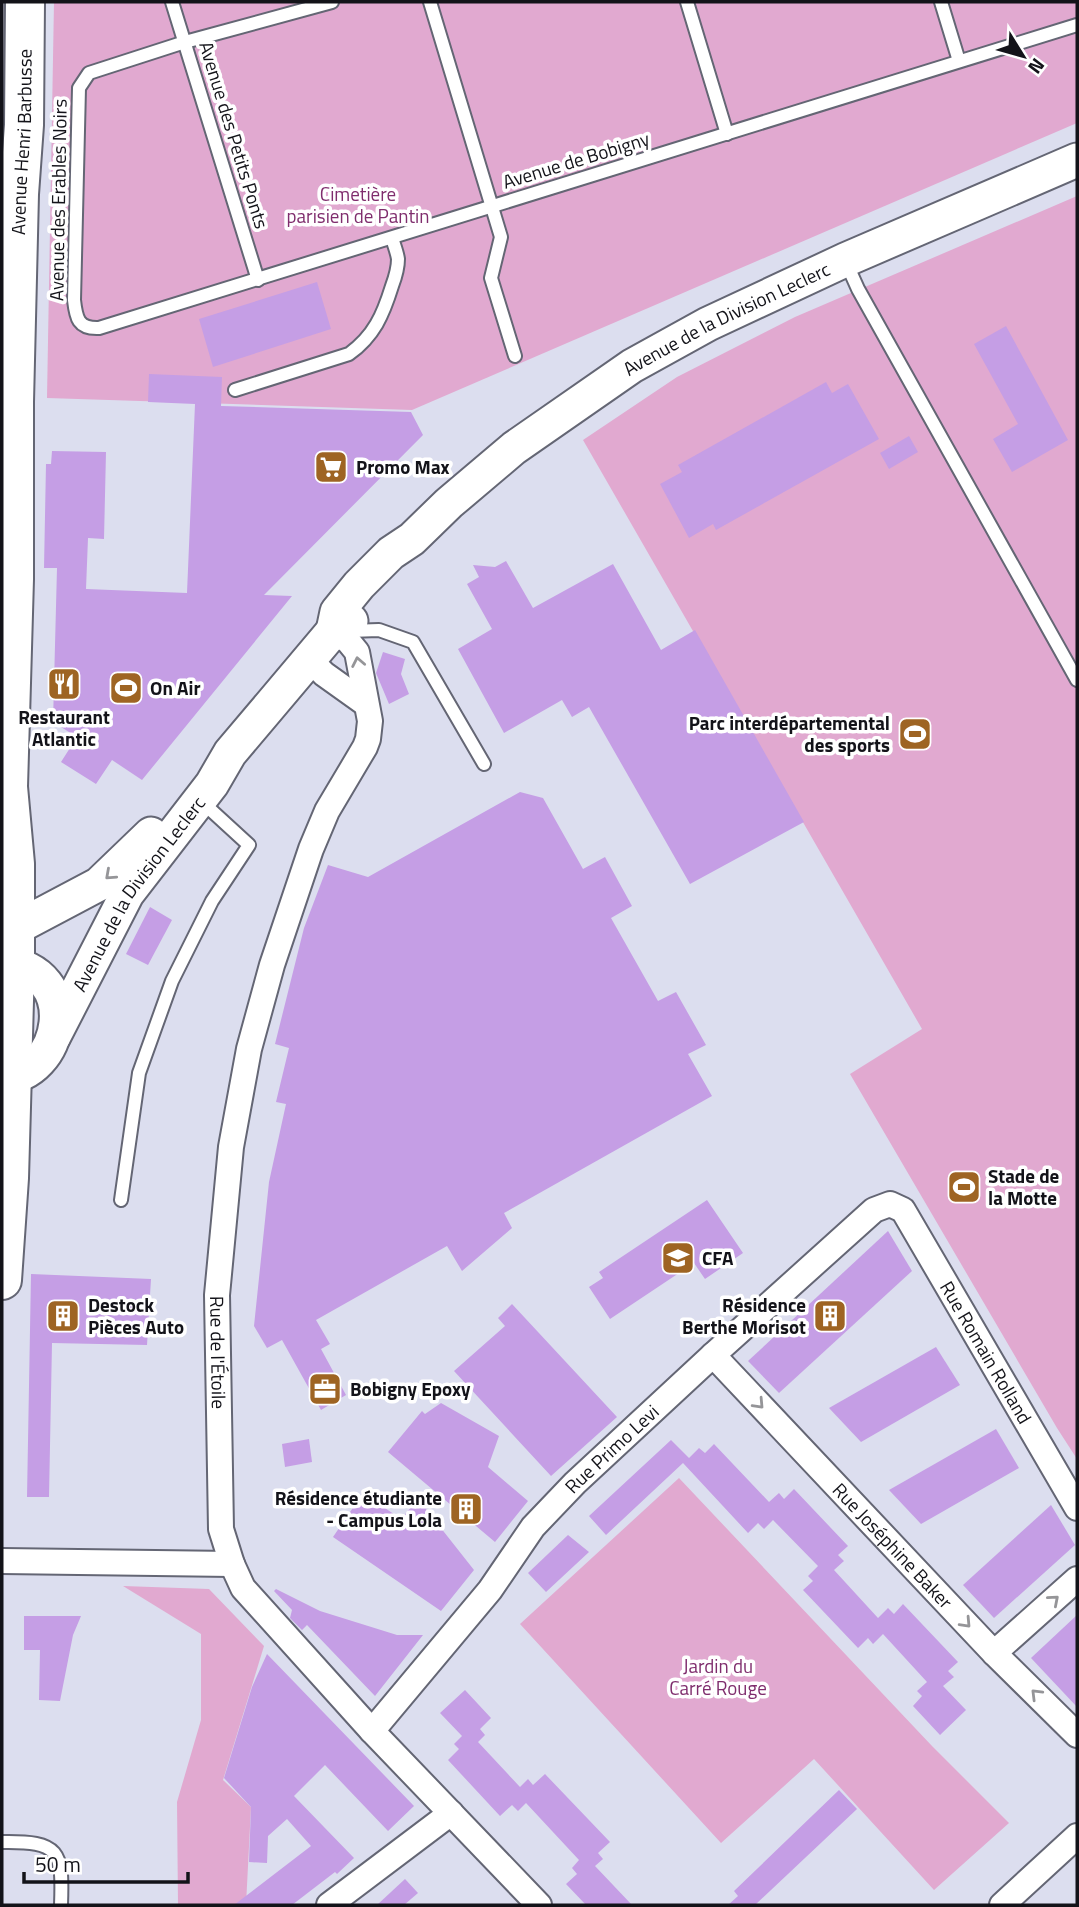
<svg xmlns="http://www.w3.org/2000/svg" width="1079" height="1907" viewBox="0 0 1079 1907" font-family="'Titillium Web',sans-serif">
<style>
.green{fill:#e1a9d0}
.building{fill:#c59ee5}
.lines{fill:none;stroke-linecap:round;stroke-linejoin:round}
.service-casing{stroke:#646674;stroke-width:16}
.minor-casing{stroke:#646674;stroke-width:28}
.secondary-casing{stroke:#646674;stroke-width:37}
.primary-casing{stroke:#646674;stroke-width:42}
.service{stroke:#fff;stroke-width:12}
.minor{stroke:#fff;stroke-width:24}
.secondary{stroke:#fff;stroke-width:33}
.primary{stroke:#fff;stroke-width:38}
.oneway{stroke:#959598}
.labels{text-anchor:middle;stroke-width:7;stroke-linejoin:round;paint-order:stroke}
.street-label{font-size:19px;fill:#131319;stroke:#fff}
.park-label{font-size:19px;fill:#7f2d6d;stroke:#fff}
.poi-label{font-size:19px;font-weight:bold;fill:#131319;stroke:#fff;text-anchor:start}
</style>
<rect width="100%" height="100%" fill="#dcdeef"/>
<g class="green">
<path d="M54,2h1023v121l-665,287 -365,-12z"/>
<path d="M1077,196v1263l-20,-31 -207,-354 72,-45 -339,-589 94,-63 118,-60z"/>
<path d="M679,1478l253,268 77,77 -75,67 -120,-131 -93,84 -201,-219z"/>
<path d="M123,1586l86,3 55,57 -41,134 28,27 -5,98h-68l-1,-103 24,-82v-86z"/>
</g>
<g class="building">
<path d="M317,282l14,47 -118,38 -14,-48z"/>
<path d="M1006,326l62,114 -56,32 -19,-33 25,-15 -44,-80z"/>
<path d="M149,374l73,3 -1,29 190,6 12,23 -159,160 28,1 -150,184 -30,-20 -16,24 -35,-22 16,-25 -24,-15 4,-154h-13l2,-104h5l1,-13 54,1 -2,87 -16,-1 -2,51 101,4 8,-189 -47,-2z"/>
<path d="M826,382l6,11 16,-9 31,55 -163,91 -3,-6 -24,14 -29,-54 22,-12 -4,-7z"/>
<path d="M909,436l9,16 -29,17 -9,-16z"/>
<path d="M506,561l27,47 80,-44 48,86 34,-20 109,192 -114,62 -101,-177 -17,10 -10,-17 -58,33 -46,-84 34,-20 -25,-45 12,-7 -6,-12 22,2z"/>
<path d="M383,652l22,7 -4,15 8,20 -20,10 -13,-31z"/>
<path d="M520,792l23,6 40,71 22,-12 27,49 -21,12 47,83 18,-9 30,53 -18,9 24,42 -208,117 8,15 -50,43 -15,-25 -131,74 14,24 -9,5 25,46 -25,15 -39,-70 -15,8 -13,-22 15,-144 17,-78 -10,-2 13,-54 -14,-4 29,-116 24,-63 40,12z"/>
<path d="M150,907l22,13 -24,45 -22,-11z"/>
<path d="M707,1200l36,53 -38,26 -11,-16 -84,56 -21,-32 14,-9 -4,-6z"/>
<path d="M888,1231l24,40 -133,122 -31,-32z"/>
<path d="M31,1274l120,5 -4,66 -95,-2 -3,154h-22z"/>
<path d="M512,1304l105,113 -66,59 -97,-105 51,-45 -7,-8z"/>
<path d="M936,1347l24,38 -99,57 -32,-34z"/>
<path d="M441,1403l58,33 -11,31 40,34 -33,41 -107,-90 34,-41 3,3z"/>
<path d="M996,1429l23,39 -98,56 -32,-34z"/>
<path d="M309,1439l3,23 -27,5 -3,-23z"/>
<path d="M671,1440l18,18 10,-10 6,5 9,-9 55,58 10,-9 5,6 10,-10 54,57 -10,9 6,6 -10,9 44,48 10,-10 6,6 9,-10 55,58 -10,9 6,6 -11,9 23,24 -26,25 -27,-29 9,-10 -5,-5 10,-9 -44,-48 -10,10 -5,-6 -10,10 -55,-58 10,-9 -5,-5 10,-10 -45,-46 -9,9 -6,-6 -10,10 -65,-70 -77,72 -17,-19z"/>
<path d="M363,1493l38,26 17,-20 56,71 -33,41 -108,-74z"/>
<path d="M1051,1505l24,40 -81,73 -31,-33z"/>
<path d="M568,1535l21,17 -43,40 -18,-19z"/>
<path d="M276,1589l44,22 77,24h26l-48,61 -68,-71 -5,5 -12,-12 2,-8 -18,-19z"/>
<path d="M1077,1615v92l-46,-49z"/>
<path d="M24,1616h57l-8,19 -13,66 -21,-1 1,-50h-16z"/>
<path d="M267,1654l147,152 -26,25 -63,-66 -31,31 60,62 -17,16 -2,-2 -43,33h-58l77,-59 -24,-27 -19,17 -1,27 -18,-1 2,-55 -27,-29 28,-91z"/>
<path d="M465,1690l26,28 -11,11 5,6 -7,7 42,45 8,-8 5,6 12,-11 65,68 -12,11 5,6 -8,7 37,39h-46l-20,-21 11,-10 -5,-6 7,-8 -53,-57 -8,8 -6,-6 -12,11 -52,-56 11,-11 -5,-5 8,-8 -22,-23z"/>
<path d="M839,1790l18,19 -102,96h-27l10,-9 -4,-5z"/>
<path d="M405,1879l13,14 -14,12h-27z"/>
</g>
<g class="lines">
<defs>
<g id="service">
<path d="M172,2l86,278"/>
<path d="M332,2l-147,40 -96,31 -10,15 -5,212c2,18 4,29 25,28l978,-303"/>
<path d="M430,2l71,235 -10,41 24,78"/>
<path d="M687,2l40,132"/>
<path d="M941,2l18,59"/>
<path d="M845,260l13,29 219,391"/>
<path d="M235,390l114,-36c25,-18 34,-39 43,-68 3,-8 6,-18 6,-27 -1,-7 -4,-14 -6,-21"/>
<path d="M349,631l30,-1 34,12 71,122"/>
<path d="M121,1200l18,-127 33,-92 40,-80 37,-56 -48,-44"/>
<path d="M2,1842c58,-1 61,9 59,63"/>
</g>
<g id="minor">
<path id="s1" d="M333,631l15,10 9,11 13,69 -2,18 -3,8 -38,64 -16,38 -39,116 -23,84 -18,98 -14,148 4,234 11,35 11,24 129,143 167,174"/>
<path d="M309,659l15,15 42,30"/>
<path id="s2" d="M713,1355l281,298 83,82"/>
<path d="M2,1561l230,3"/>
<path d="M994,1653l83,-74"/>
<path id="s3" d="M372,1731l118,-141 43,-63 42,-44 138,-128 161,-145 16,-6 13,6 174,298"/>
<path d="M329,1905l122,-92"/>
<path d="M1002,1905l75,-69"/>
</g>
<g id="secondary">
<path id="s4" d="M333,631l4,-19 22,-27 32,-32 21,-14 37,-36 65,-55 118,-82 76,-42 137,-64 232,-100"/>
<path d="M2,947l12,-18 85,-45 52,-50"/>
<path d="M2,963c84,6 60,116 0,114"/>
<path id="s5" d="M54,1036l73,-142 85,-110 18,-31 103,-122 18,-10"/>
</g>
<g id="primary">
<path id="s6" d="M2,1280l7,-102 6,-213v-101l-7,-77 6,-208v-177l5,-208 5,-69 1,-123"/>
</g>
</defs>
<use href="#service" class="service-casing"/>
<use href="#minor" class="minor-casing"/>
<use href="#secondary" class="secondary-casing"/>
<use href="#primary" class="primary-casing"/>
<use href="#service" class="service"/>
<use href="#minor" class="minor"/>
<use href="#secondary" class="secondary"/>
<use href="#primary" class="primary"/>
</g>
<defs><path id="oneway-chevron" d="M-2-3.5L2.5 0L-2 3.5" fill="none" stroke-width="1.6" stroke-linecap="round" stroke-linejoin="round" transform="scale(1.75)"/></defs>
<g class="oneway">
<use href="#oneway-chevron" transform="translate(358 662) rotate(-101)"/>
<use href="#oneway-chevron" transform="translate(110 875) rotate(138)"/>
<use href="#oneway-chevron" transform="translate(759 1404) rotate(47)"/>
<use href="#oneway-chevron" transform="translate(1054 1600) rotate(-41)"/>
<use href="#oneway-chevron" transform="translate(966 1623) rotate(47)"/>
<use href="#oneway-chevron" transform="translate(1036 1694) rotate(-135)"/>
</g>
<defs>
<symbol id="supermarket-square" viewBox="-11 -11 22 22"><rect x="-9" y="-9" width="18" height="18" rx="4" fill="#9e6423" stroke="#fff"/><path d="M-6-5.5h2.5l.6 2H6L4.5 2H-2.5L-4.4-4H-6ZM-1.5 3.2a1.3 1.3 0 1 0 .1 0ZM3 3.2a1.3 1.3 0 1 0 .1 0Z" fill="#fff"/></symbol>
<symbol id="restaurant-square" viewBox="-11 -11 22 22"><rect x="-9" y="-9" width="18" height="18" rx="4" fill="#9e6423" stroke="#fff"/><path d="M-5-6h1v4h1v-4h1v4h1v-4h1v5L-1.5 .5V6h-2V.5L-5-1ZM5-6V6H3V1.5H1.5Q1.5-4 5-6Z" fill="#fff"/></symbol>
<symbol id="stadium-square" viewBox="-11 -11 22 22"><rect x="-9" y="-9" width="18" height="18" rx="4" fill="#9e6423" stroke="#fff"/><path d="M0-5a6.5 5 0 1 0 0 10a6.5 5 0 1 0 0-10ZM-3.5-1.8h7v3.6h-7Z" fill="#fff"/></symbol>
<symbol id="school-square" viewBox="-11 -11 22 22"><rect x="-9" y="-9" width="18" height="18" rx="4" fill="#9e6423" stroke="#fff"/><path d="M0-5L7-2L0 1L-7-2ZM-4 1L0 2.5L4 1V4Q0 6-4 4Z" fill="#fff"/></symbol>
<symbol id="building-square" viewBox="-11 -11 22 22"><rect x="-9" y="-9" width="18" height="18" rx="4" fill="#9e6423" stroke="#fff"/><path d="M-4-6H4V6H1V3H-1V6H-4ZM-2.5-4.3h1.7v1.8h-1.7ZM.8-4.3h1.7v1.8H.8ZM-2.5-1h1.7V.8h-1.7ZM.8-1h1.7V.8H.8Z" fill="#fff"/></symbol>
<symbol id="office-square" viewBox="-11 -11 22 22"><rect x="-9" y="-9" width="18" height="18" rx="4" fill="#9e6423" stroke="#fff"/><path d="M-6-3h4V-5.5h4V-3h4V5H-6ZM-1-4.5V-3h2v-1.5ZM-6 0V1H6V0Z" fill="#fff"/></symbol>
</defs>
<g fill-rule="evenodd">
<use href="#supermarket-square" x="312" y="448" width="38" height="38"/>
<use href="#restaurant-square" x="45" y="665" width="38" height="38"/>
<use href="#stadium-square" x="107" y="669" width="38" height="38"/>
<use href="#stadium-square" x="896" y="715" width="38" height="38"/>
<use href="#stadium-square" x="945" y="1168" width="38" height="38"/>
<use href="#school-square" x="659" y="1239" width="38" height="38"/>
<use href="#building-square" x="44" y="1297" width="38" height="38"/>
<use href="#building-square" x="811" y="1297" width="38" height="38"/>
<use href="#office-square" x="306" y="1370" width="38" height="38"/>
<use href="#building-square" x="447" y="1490" width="38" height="38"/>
</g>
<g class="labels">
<g class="street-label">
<text transform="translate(234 135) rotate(73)" y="7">Avenue des Petits Ponts</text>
<text dy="7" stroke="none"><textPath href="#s6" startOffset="1139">Avenue Henri Barbusse</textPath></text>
<text transform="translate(576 160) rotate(-17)" y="7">Avenue de Bobigny</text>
<text transform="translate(58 200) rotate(-89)" y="7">Avenue des Erables Noirs</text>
<text dy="7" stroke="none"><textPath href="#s4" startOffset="511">Avenue de la Division Leclerc</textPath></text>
<text dy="7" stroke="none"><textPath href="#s5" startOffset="166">Avenue de la Division Leclerc</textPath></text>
<text dy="7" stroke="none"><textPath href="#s1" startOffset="760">Rue de l'Étoile</textPath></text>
<text dy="7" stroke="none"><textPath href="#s3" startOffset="922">Rue Romain Rolland</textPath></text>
<text dy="7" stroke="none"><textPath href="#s3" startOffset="371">Rue Primo Levi</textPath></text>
<text dy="7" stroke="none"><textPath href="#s2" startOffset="262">Rue Joséphine Baker</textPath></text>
</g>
<g class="park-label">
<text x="358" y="201">Cimetière<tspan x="358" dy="22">parisien de Pantin</tspan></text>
<text x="718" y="1673">Jardin du<tspan x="718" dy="22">Carré Rouge</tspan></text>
</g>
<g class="poi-label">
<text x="356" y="474">Promo Max</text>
<text x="150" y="695">On Air</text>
<text x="64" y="724" text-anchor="middle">Restaurant<tspan x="64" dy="22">Atlantic</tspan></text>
<text x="890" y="730" text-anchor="end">Parc interdépartemental<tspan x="890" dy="22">des sports</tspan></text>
<text x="988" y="1183">Stade de<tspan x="988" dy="22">la Motte</tspan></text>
<text x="702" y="1265">CFA</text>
<text x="88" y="1312">Destock<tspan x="88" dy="22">Pièces Auto</tspan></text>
<text x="806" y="1312" text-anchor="end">Résidence<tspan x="806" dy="22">Berthe Morisot</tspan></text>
<text x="350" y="1396">Bobigny Epoxy</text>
<text x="442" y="1505" text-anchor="end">Résidence étudiante<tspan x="442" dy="22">- Campus Lola</tspan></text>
</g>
</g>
<rect width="1079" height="1907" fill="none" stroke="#131319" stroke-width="7"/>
<g transform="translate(1023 56) rotate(127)" stroke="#ffffff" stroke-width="5" paint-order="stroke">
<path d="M0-5L12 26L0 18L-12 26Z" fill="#131319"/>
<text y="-10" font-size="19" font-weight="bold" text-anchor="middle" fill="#131319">N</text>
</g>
<path d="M24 1872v10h164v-10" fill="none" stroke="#131319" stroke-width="3.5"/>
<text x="35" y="1872" font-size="21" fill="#131319" stroke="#ffffff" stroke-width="5" paint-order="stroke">50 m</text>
</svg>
